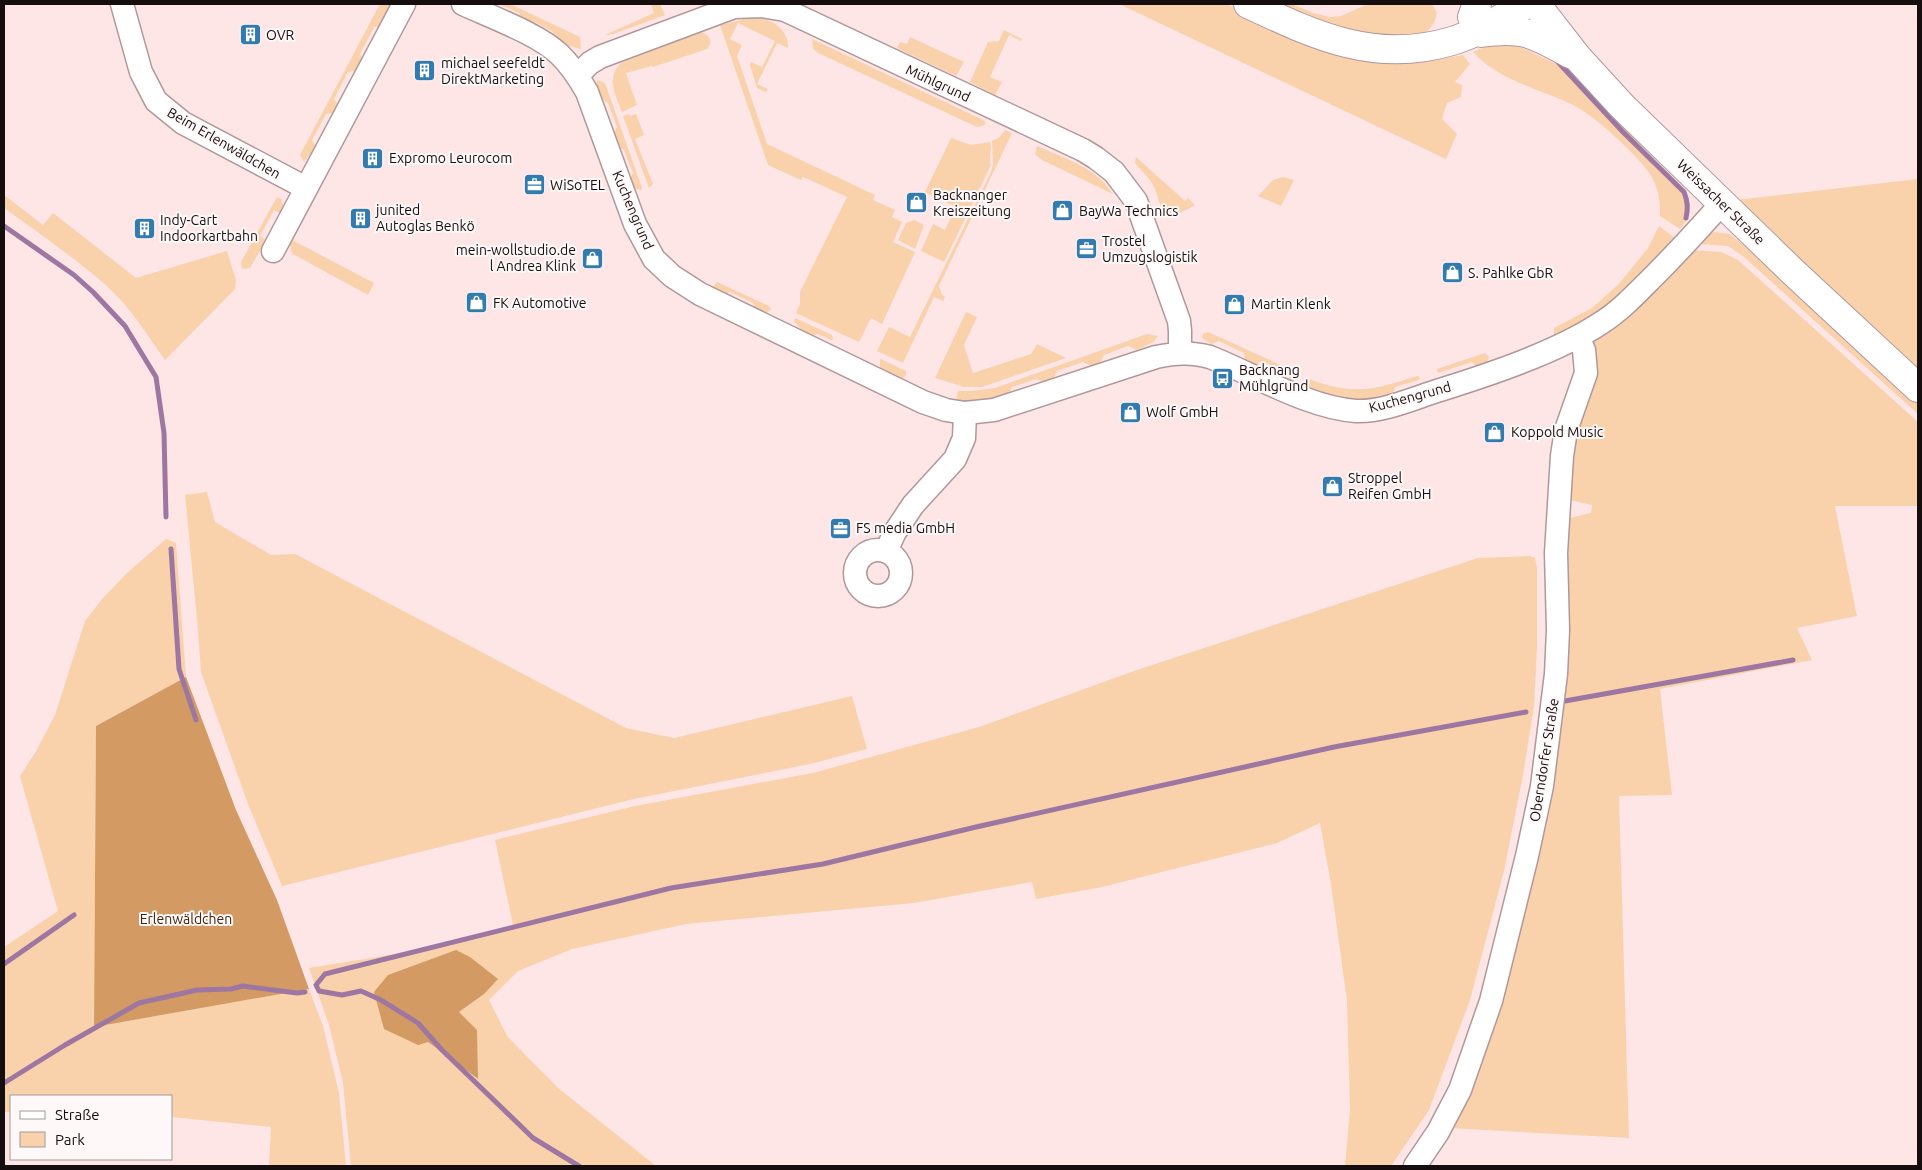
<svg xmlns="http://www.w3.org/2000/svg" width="1922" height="1170" viewBox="0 0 1922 1170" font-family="Ubuntu,sans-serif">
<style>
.green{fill:#f9d1ab;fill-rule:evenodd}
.forest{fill:#d39b63}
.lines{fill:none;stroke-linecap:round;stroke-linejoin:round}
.stream{stroke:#9d77a2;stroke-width:5}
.minor-casing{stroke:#b29799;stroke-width:25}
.major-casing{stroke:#b29799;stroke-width:30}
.minor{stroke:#fff;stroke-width:22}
.major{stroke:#fff;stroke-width:28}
.labels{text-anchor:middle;stroke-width:4;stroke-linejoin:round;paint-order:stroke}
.poi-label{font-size:14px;fill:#160d0e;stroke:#fef8f8;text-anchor:start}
.street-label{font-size:14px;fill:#160d0e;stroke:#fef8f8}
.park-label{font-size:14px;fill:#3d260d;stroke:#fef8f8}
</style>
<rect width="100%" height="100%" fill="#fee6e7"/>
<g class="green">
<path d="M380,4h12l-10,23h-8l-14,27 3,6 -7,11 -8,1 -14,27 4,6 -4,8 -8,1 -14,26 4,7 -12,15 -4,-7z"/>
<path d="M499,4h11l70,33 1,12 -16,-4 -11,-8 -1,-5 -18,-10 -5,3 -9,-5 -2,-7z"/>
<path d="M651,4h9l5,11 -52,19 -8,1 49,-22z"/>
<path d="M1119,4h107l69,32 104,27 38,-3 26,-5 7,9 -15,18 7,3 -1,12 -14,6 -5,16 15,15 -11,25z"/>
<path d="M1266,4h26l21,9 16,4 12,-1 27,-12h64l5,9 -3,10 -8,10 -20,6h-37z"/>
<path d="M761,18c14,3 28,14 27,30l-11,-5 -20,41 11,5 -2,3 -9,-4 -7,-23 1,-3 11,5 13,-26 -37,-18 -8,16 12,6 -5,11 30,88 108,51 -2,5 22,10 -3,7 10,5 -9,20 22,10 -33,72 -11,-6 -12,24 -63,-29 4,-9v-12l47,-95 -44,-20 -2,3 -33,-15 -48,-140 25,-6z"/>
<path d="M1004,30l18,9 -1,2 -12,-6 -19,42 12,5 -7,13 -25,-13 18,-40 11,-1z"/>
<path d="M700,32c9,2 14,9 7,17l-54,18 -1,-1 -26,7 11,32 -15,7c-7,-18 -16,-34 -1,-49z"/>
<path d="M910,37l54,25 -8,14 -59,-28 3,-6 7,2z"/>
<path d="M812,39l173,82v4l-8,2 -159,-74 -5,-4z"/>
<path d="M1498,41l27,8 33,16 3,-2 122,126c9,17 10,25 -3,40l-20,-13c1,-31 -9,-44 -31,-66 -17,-17 -34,-33 -56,-45 -34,-17 -74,-24 -100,-53z"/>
<path d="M597,80l8,3 37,105 -1,2 -8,-2 -3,-9 3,-6 -9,-23 -6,-4 -5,-11 4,-8 -9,-24 -8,-5 -3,-9z"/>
<path d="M629,114l1,2 6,-2 8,21 -9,4 18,45 -4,4 -26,-72z"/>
<path d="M1005,130l7,3 -73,153 3,9 3,2 -2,4 -9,-4 -31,66 -26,-12 12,-24 21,10 81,-165 2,-8 -1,-23 8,-4z"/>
<path d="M951,138l20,7 19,-3c3,8 -2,15 1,23l-47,97 -23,-11 12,-27 12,6 11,-23 -31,-15z"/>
<path d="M1037,146c27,12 60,22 76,48l-71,-34 -7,-6z"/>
<path d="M1136,157l49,44 3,-3 7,7c-8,5 -24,14 -32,4 -5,-6 -5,-15 -9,-22 -4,-9 -13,-16 -19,-24z"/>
<path d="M1283,177l11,3 -13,26 -23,-10 15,-16z"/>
<path d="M1918,179v194l-182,-173z"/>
<path d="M4,195l39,30 10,-12 83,65 91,-27 9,29 -1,9 -70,71c-18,-25 -34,-52 -57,-73 -32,-28 -69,-54 -104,-79z"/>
<path d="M277,197l4,2 2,6 -2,9 -7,-4 -14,26 6,4 -16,28 -8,1 -1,-7z"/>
<path d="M914,220l10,5 -9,24 -17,-9 8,-17z"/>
<path d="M1659,226l17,13 -69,68 -53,30v-9l38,-20 27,-24 29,-36z"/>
<path d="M1715,232l15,2 21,17 167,151v12l-174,-157 -16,-11 -28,-2 8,-11z"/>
<path d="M292,240l82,43 -6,12 -75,-41 -2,-3 -1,-10z"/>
<path d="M1690,250l31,2 17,8 180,162v84h-83l22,110 -60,12 15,32 -152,29 12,106 -53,1 10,342 -181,-10 69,-207 49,-402 25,-6 1,-8 -27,-6 27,-157 5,-7z"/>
<path d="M717,282l52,24 2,3 -5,5 -10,-3 -3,-8 -23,-11 -8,3 -10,-7z"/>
<path d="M966,312l11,5 -13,28 9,28 58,-19 6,-10 29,14 -84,29h-18l-29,-9z"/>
<path d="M795,318l37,17 1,4 -2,1 -13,-6 -7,2 -10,-5 -3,-6 -4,-3z"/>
<path d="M1208,332l88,40 -4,8 -3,-1v-5l-27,-13 -6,4 -11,-5 -1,-7 -25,-12 -8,3 -9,-6 1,-4z"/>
<path d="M1147,334l11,2 -5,6 -16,8 -9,-4 -24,9 -4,8 -9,3 -8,-4 -26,9 -4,9 -8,3 -9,-4 -24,8 -4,9c-14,5 -38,9 -52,4l2,-9h14l23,-3z"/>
<path d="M1485,353l4,4 -2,5 -11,4 -4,-4 -34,11 -1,-4z"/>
<path d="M881,359l25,12v5l-6,3 -20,-10v-9z"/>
<path d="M1417,376l3,1 -1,3 -24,7 -2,7c-30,13 -58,3 -87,-6l3,-9c46,17 64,11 108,-3z"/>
<path d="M207,492l8,30 56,33 24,-1 331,174 48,10 178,-42 15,53 -57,15 -176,35 -352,87 -34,-82 -47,-132 -4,-53 -12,-124z"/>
<path d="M166,539l10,4 10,134 -90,49 -2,301 215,-38 14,37 16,67 7,73h-77l2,-39 -100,-10v-21h-160v16h-7v-165l54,-36 -38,-135 15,-23 20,-38 30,-94 18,-23 24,-25z"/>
<path d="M1530,556l5,2 2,9v80l-3,59 -11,69 -19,96 -34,129 -41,110 -38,56h-46l5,-57 -3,-108 -16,-117 -11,-61 -43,20 -175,44 -66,12 -4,-17 -118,21 -228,21 -114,25 -54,22 -29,29 18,36 51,52 98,78h-305l-8,-83 -14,-58 -20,-57 142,-23 62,-20 -18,-85 140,-34 178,-33 166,-46 155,-56 344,-113zM470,957l14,37 -25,18 18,67 -49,-37z"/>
</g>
<g class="forest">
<path d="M186,677l50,133 41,90 32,89 -215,38 2,-301z"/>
<path d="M456,950l14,7 28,22 -14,15 -25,18 18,18 1,49 -50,-37 -10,3 -34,-16 -10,-37 14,-17z"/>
</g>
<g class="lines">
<g class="stream">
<path d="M1557,61l66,71 61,60c4,10 4,16 2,26"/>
<path d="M4,226l70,49 19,17 32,34 31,51 8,56 2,84"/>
<path d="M171,549l8,120 17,51"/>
<path d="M1565,701l228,-41"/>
<path d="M4,964l70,-49"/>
<path d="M4,1083l61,-38 74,-42 58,-13 34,-1 12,-3 54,7 8,-1"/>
<path d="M579,1166l-46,-28 -91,-88 -24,-27 -37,-23 -20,-9 -19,4 -23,-4 -3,-6 9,-11 346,-86 152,-24 153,-37 358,-80 192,-35"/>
</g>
<defs>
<g id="minor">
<path d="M122,4l19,68 15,29 27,22 123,65"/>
<path d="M463,4c28,13 75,30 96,50 12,11 20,24 28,38l48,132 19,35 18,17 28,18 223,108 23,8 19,3 29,-3 162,-53c21,-4 33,-5 54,0 45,18 99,51 146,54 28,1 58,-13 84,-21 51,-16 117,-38 161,-67 19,-12 35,-29 51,-45 24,-24 47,-49 70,-75"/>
<path d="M578,75l12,-12 10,-6 134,-50 28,-1 23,4 298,140 13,8 18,14 22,29 43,120 1,10v21"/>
<path d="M273,251l131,-247"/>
<circle cx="878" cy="573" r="23"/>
<path d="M886,551l9,-19 18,-27 42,-46 9,-21 1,-25"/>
<path d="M1415,1166l23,-34 22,-42 31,-89 36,-145 15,-70 14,-112 2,-44 -2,-77 6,-97 4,-26 20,-57 -2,-23 -6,-13"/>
</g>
<g id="major">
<path d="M1248,4c68,32 128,60 204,37 27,-8 50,-24 75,-37"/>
<path d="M1536,4l42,54 44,48 170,165 126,117"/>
<path d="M1472,17l5,-13"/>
<path d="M1481,33c43,-6 53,1 89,21"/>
</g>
</defs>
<use href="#minor" class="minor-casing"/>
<use href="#major" class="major-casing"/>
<use href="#minor" class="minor"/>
<use href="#major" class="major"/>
</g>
<defs>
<symbol id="building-square" viewBox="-11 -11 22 22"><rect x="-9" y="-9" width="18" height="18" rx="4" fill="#327baf" stroke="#fef8f8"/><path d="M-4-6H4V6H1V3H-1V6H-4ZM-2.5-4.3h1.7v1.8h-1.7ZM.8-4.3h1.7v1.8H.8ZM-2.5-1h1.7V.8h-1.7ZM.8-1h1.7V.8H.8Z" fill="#fff"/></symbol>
<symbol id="office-square" viewBox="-11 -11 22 22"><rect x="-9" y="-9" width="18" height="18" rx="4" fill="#327baf" stroke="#fef8f8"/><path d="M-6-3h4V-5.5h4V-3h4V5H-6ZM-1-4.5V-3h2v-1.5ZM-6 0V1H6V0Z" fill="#fff"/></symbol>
<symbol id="shop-square" viewBox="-11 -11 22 22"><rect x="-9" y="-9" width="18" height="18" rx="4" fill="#327baf" stroke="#fef8f8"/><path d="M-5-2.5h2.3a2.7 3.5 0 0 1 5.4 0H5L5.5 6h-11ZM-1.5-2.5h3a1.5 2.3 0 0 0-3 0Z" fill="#fff"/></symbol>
<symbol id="bus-square" viewBox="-11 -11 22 22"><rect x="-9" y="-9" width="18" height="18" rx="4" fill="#327baf" stroke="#fef8f8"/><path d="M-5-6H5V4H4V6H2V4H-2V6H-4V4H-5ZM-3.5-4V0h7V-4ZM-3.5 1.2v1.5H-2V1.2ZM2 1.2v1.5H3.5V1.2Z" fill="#fff"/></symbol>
</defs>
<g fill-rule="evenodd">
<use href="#building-square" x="238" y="22" width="25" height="25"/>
<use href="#building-square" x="412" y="58" width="25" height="25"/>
<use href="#building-square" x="360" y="146" width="25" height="25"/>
<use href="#office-square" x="522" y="172" width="25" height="25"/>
<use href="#shop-square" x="904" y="190" width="25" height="25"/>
<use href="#shop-square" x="1050" y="198" width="25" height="25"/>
<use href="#building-square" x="348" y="206" width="25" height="25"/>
<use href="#building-square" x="132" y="216" width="25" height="25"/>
<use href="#office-square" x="1074" y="236" width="25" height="25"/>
<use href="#shop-square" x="580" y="246" width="25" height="25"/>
<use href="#shop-square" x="1440" y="260" width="25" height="25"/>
<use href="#shop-square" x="464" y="290" width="25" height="25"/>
<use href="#shop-square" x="1222" y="292" width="25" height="25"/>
<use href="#bus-square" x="1210" y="366" width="25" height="25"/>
<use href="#shop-square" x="1118" y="400" width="25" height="25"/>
<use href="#shop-square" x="1482" y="420" width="25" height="25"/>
<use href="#shop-square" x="1320" y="474" width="25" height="25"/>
<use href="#office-square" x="828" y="516" width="25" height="25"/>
</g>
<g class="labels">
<g class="poi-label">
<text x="266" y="40">OVR</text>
<text x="441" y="68">michael seefeldt<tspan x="441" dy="16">DirektMarketing</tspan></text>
<text x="389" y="163">Expromo Leurocom</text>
<text x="550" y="190">WiSoTEL</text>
<text x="933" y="200">Backnanger<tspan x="933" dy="16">Kreiszeitung</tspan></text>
<text x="376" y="215">junited<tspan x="376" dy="16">Autoglas Benkö</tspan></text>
<text x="1079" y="216">BayWa Technics</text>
<text x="160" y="225">Indy-Cart<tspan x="160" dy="16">Indoorkartbahn</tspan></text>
<text x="1102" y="246">Trostel<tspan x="1102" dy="16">Umzugslogistik</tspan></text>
<text x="576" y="255" text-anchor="end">mein-wollstudio.de<tspan x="576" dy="16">l Andrea Klink</tspan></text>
<text x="1468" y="278">S. Pahlke GbR</text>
<text x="493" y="308">FK Automotive</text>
<text x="1251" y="309">Martin Klenk</text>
<text x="1239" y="375">Backnang<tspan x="1239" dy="16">Mühlgrund</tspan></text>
<text x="1146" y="417">Wolf GmbH</text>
<text x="1511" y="437">Koppold Music</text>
<text x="1348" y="483">Stroppel<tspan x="1348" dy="16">Reifen GmbH</tspan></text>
<text x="856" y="533">FS media GmbH</text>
</g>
<g class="street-label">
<text transform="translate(938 83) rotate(25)" y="5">Mühlgrund</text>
<text transform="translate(224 143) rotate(30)" y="5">Beim Erlenwäldchen</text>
<text transform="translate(1721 202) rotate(44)" y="5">Weissacher Straße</text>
<text transform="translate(633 210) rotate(67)" y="5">Kuchengrund</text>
<text transform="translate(1410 397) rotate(-15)" y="5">Kuchengrund</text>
<text transform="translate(1544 760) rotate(-81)" y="5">Oberndorfer Straße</text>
</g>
<g class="park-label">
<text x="186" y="924">Erlenwäldchen</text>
</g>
</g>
<rect width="1922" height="1170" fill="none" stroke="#160d0e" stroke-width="10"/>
<rect x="10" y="1095" width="162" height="65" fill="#fef8f8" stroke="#a19a9a"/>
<rect x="20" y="1111" width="25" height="8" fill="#ffffff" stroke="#a19a9a"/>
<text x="55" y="1120" font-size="15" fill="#160d0e">Straße</text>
<rect x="20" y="1132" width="25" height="15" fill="#f9d1ab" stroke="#a19a9a"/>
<text x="55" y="1145" font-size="15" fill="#160d0e">Park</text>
</svg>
